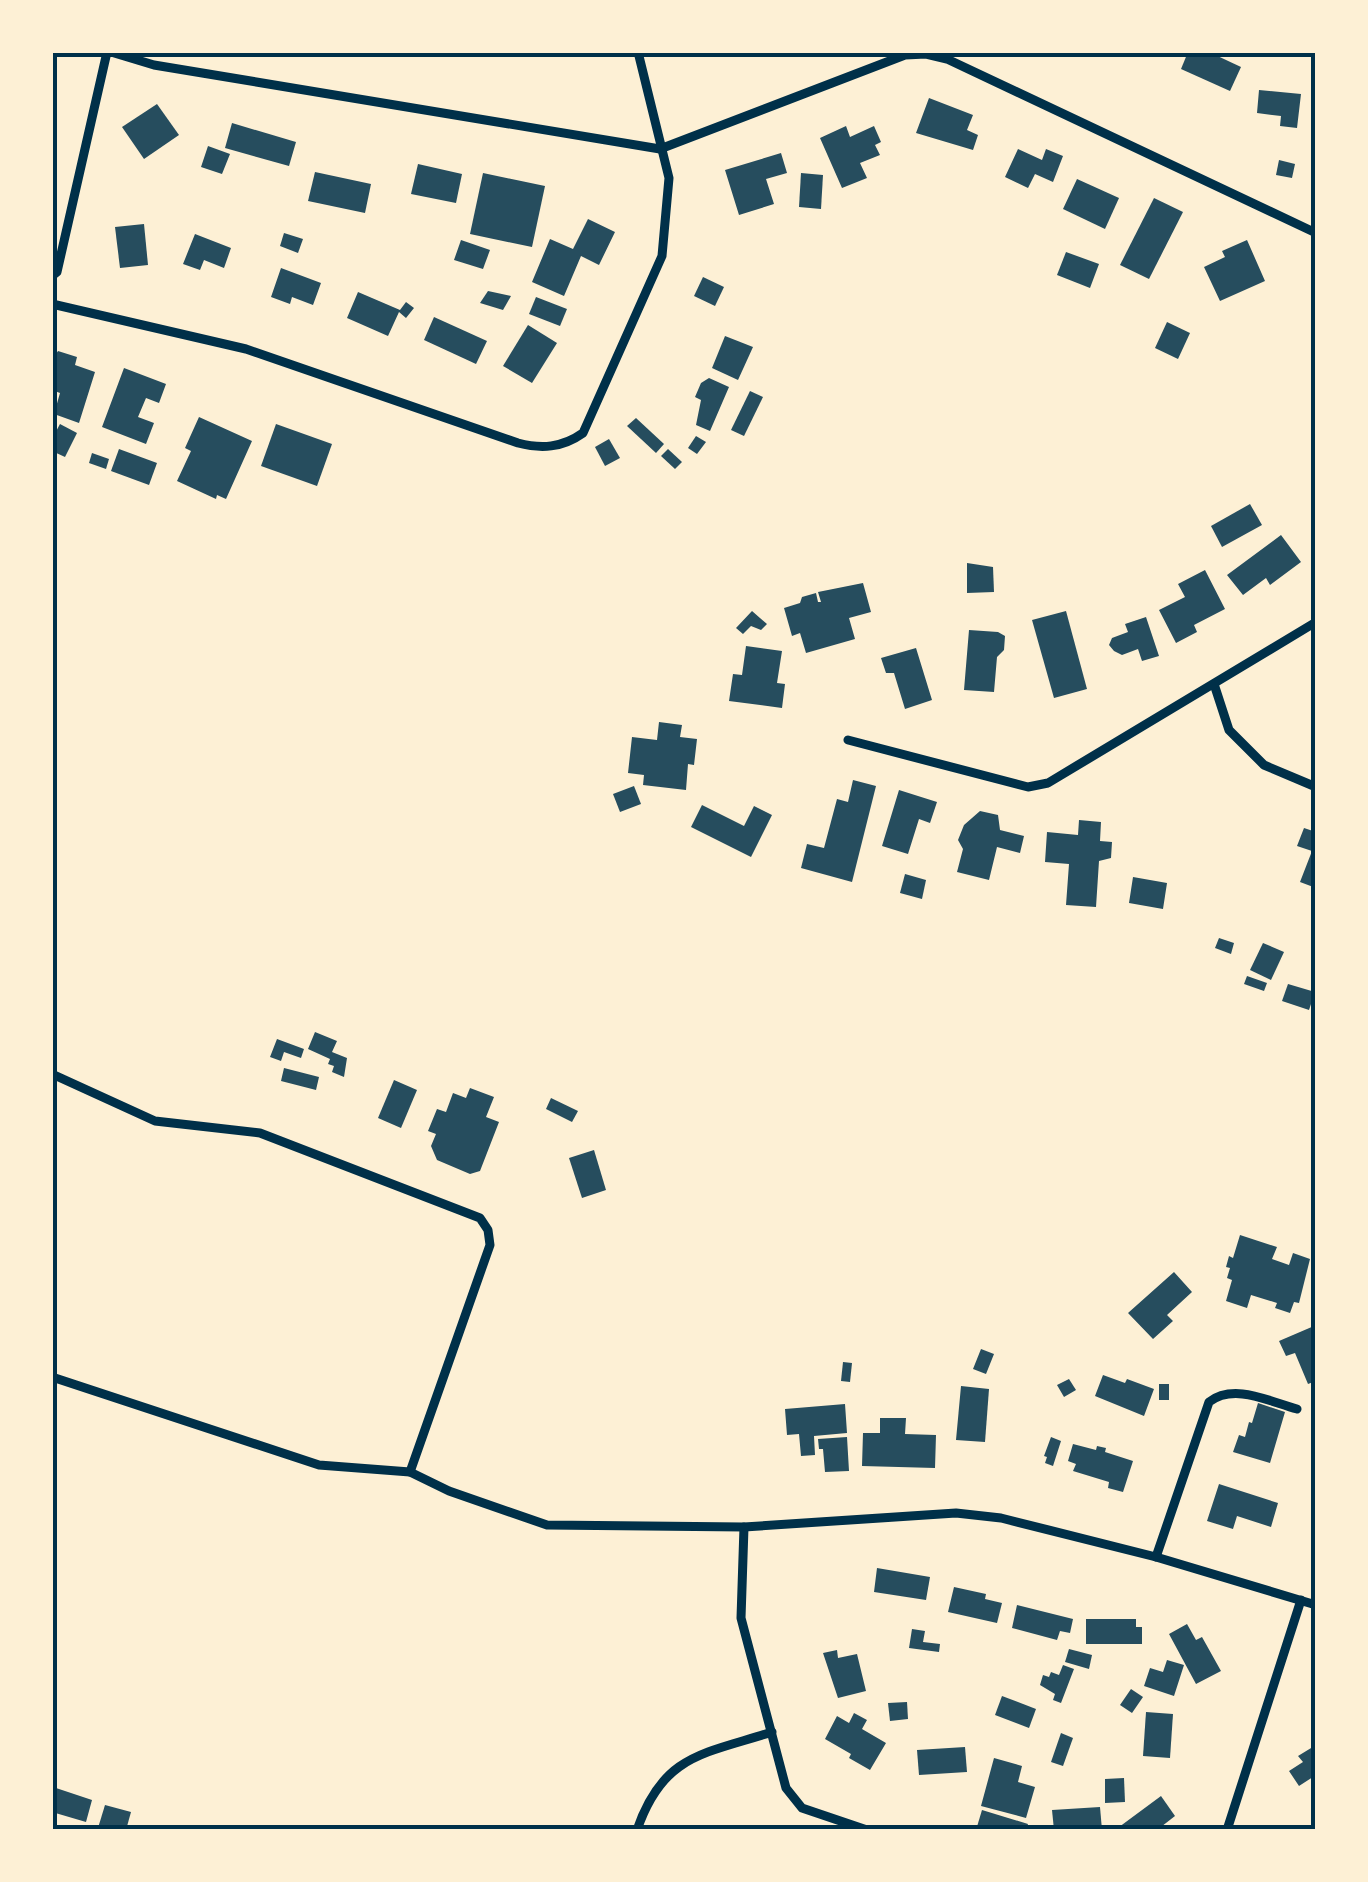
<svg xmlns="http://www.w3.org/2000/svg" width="1368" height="1882" viewBox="0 0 1368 1882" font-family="Montserrat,sans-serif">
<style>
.building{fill:#264d5e}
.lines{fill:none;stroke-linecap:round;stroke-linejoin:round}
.minor{stroke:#003049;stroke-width:9}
.neatline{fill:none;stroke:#003049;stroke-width:4}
</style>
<rect width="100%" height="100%" fill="#fdf0d5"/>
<g class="building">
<path d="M1188,52h21l32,15 -11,24 -49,-22z"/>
<path d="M1259,90l42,4 -4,34 -17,-2 1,-10 -24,-3z"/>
<path d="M929,98l44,17 -6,15 11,5 -5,15 -57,-17z"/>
<path d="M157,104l22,31 -35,24 -22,-32z"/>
<path d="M232,123l64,19 -7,24 -64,-18z"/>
<path d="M846,126l4,11 24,-11 7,16 -6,3 5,10 -20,8 7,15 -25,10 -22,-50z"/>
<path d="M208,146l22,8 -8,20 -21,-7z"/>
<path d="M1018,149l24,11 4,-11 17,7 -10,26 -18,-8 -7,14 -23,-11z"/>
<path d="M781,153l6,20 -21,6 8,25 -35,11 -14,-45z"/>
<path d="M1279,160l16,4 -3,14 -16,-3z"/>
<path d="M418,164l44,10 -6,29 -45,-9z"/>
<path d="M315,172l56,12 -6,29 -57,-12z"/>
<path d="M483,173l62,13 -13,61 -62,-13z"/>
<path d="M801,173l22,2 -2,34 -22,-2z"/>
<path d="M1077,179l42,19 -14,31 -42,-20z"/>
<path d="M1154,198l29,14 -34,67 -29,-14z"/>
<path d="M588,219l27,13 -16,33 -18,-9 -17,40 -32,-14 18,-43 23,10z"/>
<path d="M144,224l4,41 -28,3 -5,-41z"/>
<path d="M284,233l19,6 -5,14 -18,-7z"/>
<path d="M195,234l36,14 -7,20 -20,-8 -4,10 -17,-6z"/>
<path d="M461,240l29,10 -7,19 -29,-9z"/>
<path d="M1247,240l18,41 -45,20 -16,-34 21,-10 -3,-6z"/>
<path d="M1066,252l33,12 -9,24 -33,-13z"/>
<path d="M281,268l40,15 -8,22 -21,-8 -2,7 -19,-7z"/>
<path d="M703,277l21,10 -9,19 -21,-10z"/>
<path d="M488,291l23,5 -8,14 -23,-7z"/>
<path d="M358,292l42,18 6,-8 8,6 -8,10 -7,-6 -11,24 -41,-18z"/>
<path d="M536,297l31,12 -7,17 -31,-12z"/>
<path d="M434,317l53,24 -11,23 -52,-24z"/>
<path d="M1167,322l23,11 -12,26 -23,-11z"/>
<path d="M528,325l29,18 -25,40 -29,-17z"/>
<path d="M725,336l28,11 -15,33 -26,-12z"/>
<path d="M58,351l19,6 -2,8 20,7 -16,51 -25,-9 6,-21 -8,-3v-30z"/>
<path d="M124,368l42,16 -7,19 -13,-5 -8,19 16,6 -8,21 -44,-17z"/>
<path d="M709,378l20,9 -19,44 -14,-6 5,-25 -6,-3 6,-14z"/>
<path d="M750,391l13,6 -19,39 -13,-6z"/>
<path d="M199,417l53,24 -26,58 -9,-4 -1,4 -39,-18 14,-30 -6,-3z"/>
<path d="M636,418l28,26 -8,9 -29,-27z"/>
<path d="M60,424l17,9 -12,24 -13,-6v-12z"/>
<path d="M276,424l56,20 -15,42 -56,-20z"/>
<path d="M696,436l10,6 -9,12 -9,-6z"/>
<path d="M609,439l11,19 -15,8 -10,-19z"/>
<path d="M119,449l38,14 -8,22 -38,-14z"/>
<path d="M668,449l14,13 -7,7 -14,-13z"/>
<path d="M92,453l17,6 -3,10 -17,-6z"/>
<path d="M1250,504l12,21 -40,22 -11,-21z"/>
<path d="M1281,535l20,27 -31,23 -4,-7 -23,17 -16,-20z"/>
<path d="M967,563l26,4 1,25 -27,1z"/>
<path d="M1205,570l20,39 -31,16 3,7 -21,11 -17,-33 26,-13 -7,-13z"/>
<path d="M863,583l8,29 -22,6 6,21 -49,14 -6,-20 -8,3 -8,-28 16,-5 2,-6 14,-4 2,9h3l-3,-10z"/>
<path d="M752,611l15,13 -6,6 -10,-4 -8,8 -7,-6z"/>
<path d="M1066,611l21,78 -33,9 -22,-78z"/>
<path d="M1146,617l13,39 -17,5 -4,-12 -16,6 -8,-4 -5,-6 3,-7 16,-6 -3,-8z"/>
<path d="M969,630l29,2 7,4 -1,14 -7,7 -3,35 -30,-2z"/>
<path d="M746,646l36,5 -5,32 8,1 -3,24 -53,-7 4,-27 9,1z"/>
<path d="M916,648l16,52 -27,9 -11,-36h-8l-5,-15z"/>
<path d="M659,722l23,3 -2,12 17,2 -3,26 -6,-1 -2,26 -43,-5 1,-10 -16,-2 4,-36 25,3z"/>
<path d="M853,780l23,6 -24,96 -51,-14 6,-24 17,4 13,-49 11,3z"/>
<path d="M634,786l7,18 -21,8 -7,-18z"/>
<path d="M899,790l38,12 -7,21 -11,-4 -11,35 -26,-8z"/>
<path d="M702,805l42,21 10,-20 18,9 -21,42 -60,-30z"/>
<path d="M980,811l18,4 2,15 24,6 -4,17 -23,-6 -8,33 -32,-8 6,-23 -5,-9 6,-15z"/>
<path d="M1079,820l22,2 -1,19 12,1 -1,16 -12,3 -3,46 -30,-2 3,-41 -24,-2 2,-30 31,3z"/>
<path d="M1304,828l12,4v56l-16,-6 12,-31 -15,-5z"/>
<path d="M905,874l21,6 -4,19 -22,-6z"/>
<path d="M1133,877l34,6 -4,26 -34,-6z"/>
<path d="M1219,938l15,5 -3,11 -16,-6z"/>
<path d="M1263,943l21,9 -13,28 -21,-10z"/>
<path d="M1247,976l20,7 -3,8 -20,-7z"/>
<path d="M1288,984l27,8 -6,18 -27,-9z"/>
<path d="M315,1032l22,9 -5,11 15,6 -3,19 -12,-5 2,-6 -6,-2 2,-5 -22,-10z"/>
<path d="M277,1039l27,10 -3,9 -17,-6 -3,9 -11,-4z"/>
<path d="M284,1068l35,9 -3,13 -35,-9z"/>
<path d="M394,1080l23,10 -16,38 -23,-10z"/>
<path d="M470,1088l24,9 -8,20 13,5 -19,49 -10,3 -33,-14 -6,-14 5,-12 -8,-3 9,-22 9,3 7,-19 13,5z"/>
<path d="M551,1098l27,13 -6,11 -26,-13z"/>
<path d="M594,1150l12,40 -24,8 -13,-40z"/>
<path d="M1240,1235l37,12 -5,12 17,6 4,-12 17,6 -11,44 -5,-1 -4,11 -15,-5 2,-5 -26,-8 -4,13 -21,-7 6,-21 -5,-2 3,-10 -4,-1 3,-11 4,2z"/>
<path d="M1174,1272l18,20 -25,23 6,6 -20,18 -25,-26z"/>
<path d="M1314,1326l2,55 -8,3 -13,-31 -9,3 -7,-15z"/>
<path d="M981,1349l13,5 -8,20 -13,-5z"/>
<path d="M843,1362l9,1 -2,19 -9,-1z"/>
<path d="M1103,1375l22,8 2,-4 27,10 -10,27 -49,-20z"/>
<path d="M1069,1379l7,11 -12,7 -7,-12z"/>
<rect x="1159" y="1384" width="10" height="16"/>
<path d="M961,1386l28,3 -4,53 -29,-2z"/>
<path d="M1258,1403l27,9 -15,51 -37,-11 6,-17 6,2 4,-15 3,1z"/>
<path d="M845,1404l2,29 -33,3 1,19 -14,1 -2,-22 -12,1 -2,-26z"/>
<path d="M880,1418h26l-1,16 31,1 -1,33 -73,-2 1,-33h17z"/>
<path d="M847,1437l2,34 -24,1 -2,-23h-4l-1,-10z"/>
<path d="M1051,1437l10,4 -8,25 -8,-3 2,-6 -3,-1z"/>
<path d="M1073,1444l23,6 1,-4 9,2 -1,4 28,9 -10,31 -15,-4 1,-6 -36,-11 3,-7 -8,-3z"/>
<path d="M1219,1484l59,19 -7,24 -34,-11 -4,13 -26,-8z"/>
<path d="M877,1568l53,9 -4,23 -52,-8z"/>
<path d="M954,1587l32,7 -1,5 17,4 -5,20 -49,-11z"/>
<path d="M1017,1605l56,14 -3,14 -10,-2 -3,9 -45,-12z"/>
<path d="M1086,1619h50v8h6v17h-56z"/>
<path d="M1187,1624l9,16 6,-3 19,34 -25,13 -27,-50z"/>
<path d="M912,1629l13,2 -2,11 17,2 -1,8 -30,-4z"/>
<path d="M1069,1649l23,6 -3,14 -24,-7z"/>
<path d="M837,1650l1,8 19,-4 9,37 -28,7 -15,-45z"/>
<path d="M1167,1660l17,5 -10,31 -30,-10 6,-18 13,4z"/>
<path d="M1063,1665l11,4 -13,34 -8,-3 2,-6 -15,-9 3,-10 6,2 2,-5 8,3z"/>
<path d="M1131,1689l12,8 -11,16 -12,-8z"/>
<path d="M1002,1696l34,13 -7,19 -34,-13z"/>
<path d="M907,1702l1,17 -18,2 -2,-18z"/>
<path d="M1146,1712l27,2 -3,44 -27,-2z"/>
<path d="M854,1713l13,7 -5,9 24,14 -16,27 -21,-12 2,-4 -26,-15 12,-23 12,7z"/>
<path d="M1061,1733l12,5 -10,28 -12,-4z"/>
<path d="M1316,1745v30l-17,11 -10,-15 14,-9 -5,-6z"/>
<path d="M965,1747l2,25 -48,3 -2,-25z"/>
<path d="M994,1758l28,8 -4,16 17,5 -9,31 -45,-12z"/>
<path d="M1124,1778l1,24 -20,1v-24z"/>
<path d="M56,1788l36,12 -6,22 -34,-10z"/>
<path d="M1161,1796l14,20 -18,14h-42z"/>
<path d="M105,1805l26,7 -5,18 -28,-2z"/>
<path d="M1100,1807l2,23h-48l-2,-20z"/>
<path d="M982,1810l46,14 -2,6h-50z"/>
</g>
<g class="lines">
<g class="minor">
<path d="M111,52l43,13 506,84 245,-94 21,-1 21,5 369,174"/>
<path d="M52,276l5,-4 50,-220"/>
<path d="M52,304l194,45 272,94c23,6 44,5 65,-10l79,-177 7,-78 -31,-126"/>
<path d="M1214,684l15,46 35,35 52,22"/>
<path d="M848,740l180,47 20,-4 268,-161"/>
<path d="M52,1074l103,47 105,12 220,85 8,12 2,15 -80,227"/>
<path d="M52,1377l267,88 91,7 39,19 98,34 197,2 212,-14 45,5 155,39 160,48"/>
<path d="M744,1527l-3,91 45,170 16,20 65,22"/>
<path d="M1156,1557l53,-155c25,-19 59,-1 88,7"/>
<path d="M637,1830c26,-76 67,-76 135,-98"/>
<path d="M1227,1830l74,-230"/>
</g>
</g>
<rect width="1368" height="1882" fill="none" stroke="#fdf0d5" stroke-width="110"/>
<rect x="55" y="55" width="1258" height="1772" class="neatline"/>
</svg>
